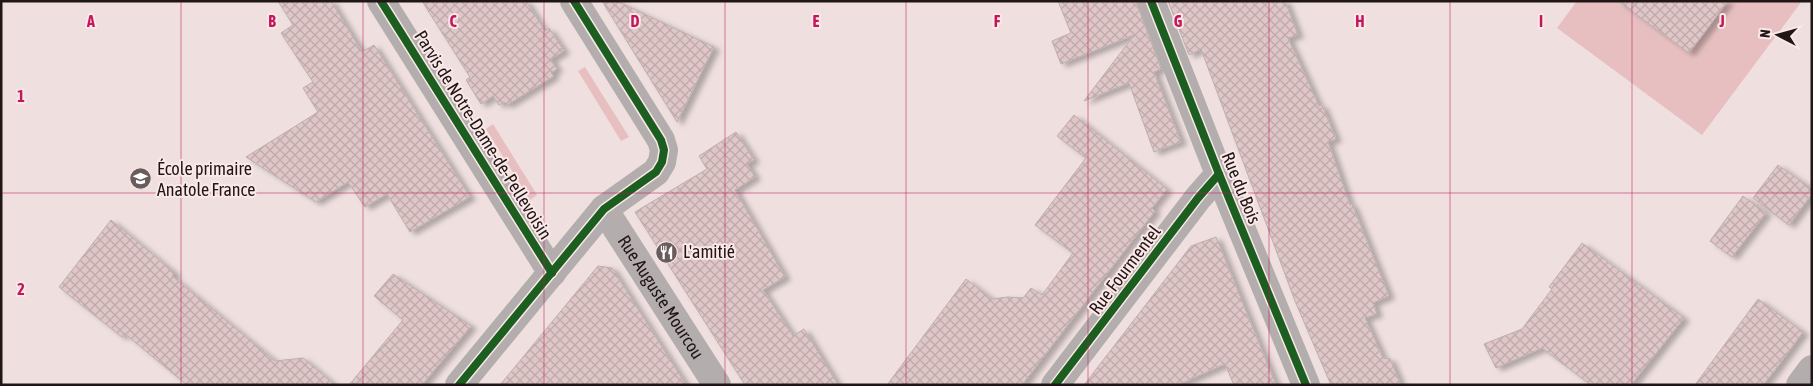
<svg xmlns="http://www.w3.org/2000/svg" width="1813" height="386" viewBox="0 0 1813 386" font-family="'Asap Condensed',sans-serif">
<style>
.grass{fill:#e7bfc0}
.building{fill:url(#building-cross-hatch);stroke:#bbafaf;filter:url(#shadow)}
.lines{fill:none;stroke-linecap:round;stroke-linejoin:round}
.minor{stroke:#b4adad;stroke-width:28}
.cycleway-casing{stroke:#fbe8e8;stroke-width:11}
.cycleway{stroke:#1b5e20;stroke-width:8}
.grid{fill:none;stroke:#c2185b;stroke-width:1;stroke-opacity:0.55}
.labels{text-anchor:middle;stroke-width:4;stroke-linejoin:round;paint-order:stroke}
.street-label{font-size:18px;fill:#211616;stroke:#fbe8e8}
.poi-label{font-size:18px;fill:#211616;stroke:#fbe8e8;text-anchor:start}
.grid-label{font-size:16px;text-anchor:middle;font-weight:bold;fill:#c2185b;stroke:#fbe8e8;stroke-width:4;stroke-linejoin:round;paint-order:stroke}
</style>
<defs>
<pattern id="building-cross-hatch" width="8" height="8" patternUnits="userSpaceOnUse" patternTransform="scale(1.25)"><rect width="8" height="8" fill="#dfc6c7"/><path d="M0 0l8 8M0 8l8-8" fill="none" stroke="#bfa9aa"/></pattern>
<filter id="shadow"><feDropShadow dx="5.5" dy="3" stdDeviation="2.5" flood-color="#0004"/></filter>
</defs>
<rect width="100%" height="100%" fill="#efdfdf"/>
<g class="grass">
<path d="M1577,1h41l71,52 39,-52h74l-100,134 -145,-107z"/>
<path d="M585,67l44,70 -8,4 -43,-70z"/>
<path d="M493,124l44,71 -7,5 -44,-71z"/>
</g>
<g class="building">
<path d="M278,1h53l31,51 12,-7 96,152 -60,35 -23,-38 -22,13 -17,-25 -32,20 -70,-45 72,-45 -15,-24 10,-6 -32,-49 12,-8z"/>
<path d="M422,1h104l19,30 4,-3 15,23 -13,8 6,10 -6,4 3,3 -47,29 -3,-3 -5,3 -6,-9 -12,8 -15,-24 4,-3z"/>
<path d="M602,1h15l97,46 -37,75z"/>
<path d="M1058,1h78l25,68 -7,3 27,70 -27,10 -25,-69 -45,18 50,-66 -73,29 -9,-23 19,-8z"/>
<path d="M1168,1h117l13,34 -10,3 31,68 3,-1 14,34 -8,3 22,63 2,-1 37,92 -16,7 4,11 -12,4 18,40 7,1 11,26h-70l-36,-84 -94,-252 -12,6z"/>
<path d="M1618,1h110l-39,52z"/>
<path d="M1074,115l93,74 -15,19 3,3 -133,174h-135l79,-106 26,20 16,-2 15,1 8,-10 11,7 31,-42 -38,-28 51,-67 -29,-22z"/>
<path d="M736,132l18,28 -7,4 8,13 -20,13 50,87 -22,13 30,46 11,-7 34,56h-93l-110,-173 72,-43 -8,-13z"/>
<path d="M1778,165l34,24v5l-23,31 -36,-27z"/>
<path d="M1743,196l23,17 -34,44 -22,-16z"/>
<path d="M111,220l64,53 -3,3 103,85 28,-3 32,27h-148l-63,-52 -2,4 -63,-50z"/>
<path d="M1216,237l60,148h-42l-9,-21 -47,21h-94l107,-139z"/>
<path d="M1582,243l102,75 -53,67h-40l-49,-37 -46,20 -12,-24 38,-15 30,-40 -3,-2z"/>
<path d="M598,266l14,2 74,117h-186z"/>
<path d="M393,274l78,52 -49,59h-73l54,-65 -29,-24z"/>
<path d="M1758,299l45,33 -28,38 -12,15h-68z"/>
</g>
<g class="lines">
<g class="minor">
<path d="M381,1l171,272"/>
<path d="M1151,1l68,173 87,211"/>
<path id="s1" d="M604,209l113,176"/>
<path d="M459,385l145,-176 52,-37 6,-10 2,-12 -3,-10 -87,-139"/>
<path d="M1055,385l143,-187 21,-24"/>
<path d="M1800,385l12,-16"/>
</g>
<defs>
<g id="cycleway">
<path d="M381,1l171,272"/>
<path d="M1151,1l68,173 87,211"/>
<path d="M459,385l145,-176 52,-37 6,-10 2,-12 -3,-10 -87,-139"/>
<path d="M1055,385l143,-187 21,-24"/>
</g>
</defs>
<use href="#cycleway" class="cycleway-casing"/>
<use href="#cycleway" class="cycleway"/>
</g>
<path class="grid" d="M181,1v384M363,1v384M544,1v384M725,1v384M906,1v384M1088,1v384M1269,1v384M1450,1v384M1632,1v384M1,193h1811"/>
<defs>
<symbol id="school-disc" viewBox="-11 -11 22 22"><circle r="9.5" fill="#695c5c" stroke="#fbe8e8"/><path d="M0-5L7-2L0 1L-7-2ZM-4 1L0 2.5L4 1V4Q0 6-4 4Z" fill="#fff"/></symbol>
<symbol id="restaurant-disc" viewBox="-11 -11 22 22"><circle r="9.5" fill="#695c5c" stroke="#fbe8e8"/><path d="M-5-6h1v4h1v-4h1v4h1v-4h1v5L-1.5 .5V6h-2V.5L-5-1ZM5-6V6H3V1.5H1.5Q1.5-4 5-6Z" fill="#fff"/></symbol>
</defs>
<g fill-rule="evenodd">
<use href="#school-disc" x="128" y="166" width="25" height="25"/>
<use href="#restaurant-disc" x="654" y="240" width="25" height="25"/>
</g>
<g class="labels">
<g class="street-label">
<text transform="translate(483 135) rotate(58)" y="6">Parvis de Notre-Dame-de-Pellevoisin</text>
<text transform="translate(1241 188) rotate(68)" y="6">Rue du Bois</text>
<text transform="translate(1125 270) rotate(-53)" y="6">Rue Fourmentel</text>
<text dy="6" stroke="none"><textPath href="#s1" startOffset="105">Rue Auguste Mourcou</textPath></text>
</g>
<g class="poi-label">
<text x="157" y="175">École primaire<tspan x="157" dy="21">Anatole France</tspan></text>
<text x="683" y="258">L'amitié</text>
</g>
</g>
<g class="grid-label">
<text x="91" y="27">A</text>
<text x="272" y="27">B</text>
<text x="453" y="27">C</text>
<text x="635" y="27">D</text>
<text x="816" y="27">E</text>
<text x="997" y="27">F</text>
<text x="1178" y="27">G</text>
<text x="1360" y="27">H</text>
<text x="1541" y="27">I</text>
<text x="1722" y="27">J</text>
<text x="21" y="102">1</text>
<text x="21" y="295">2</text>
</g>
<rect width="1813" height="386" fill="none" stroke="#211616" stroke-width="5"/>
<g transform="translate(1778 35) rotate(276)" stroke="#fbe8e8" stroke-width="4" paint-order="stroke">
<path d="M0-4L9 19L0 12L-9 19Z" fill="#211616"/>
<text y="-8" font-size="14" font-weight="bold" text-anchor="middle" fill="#211616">N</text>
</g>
</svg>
